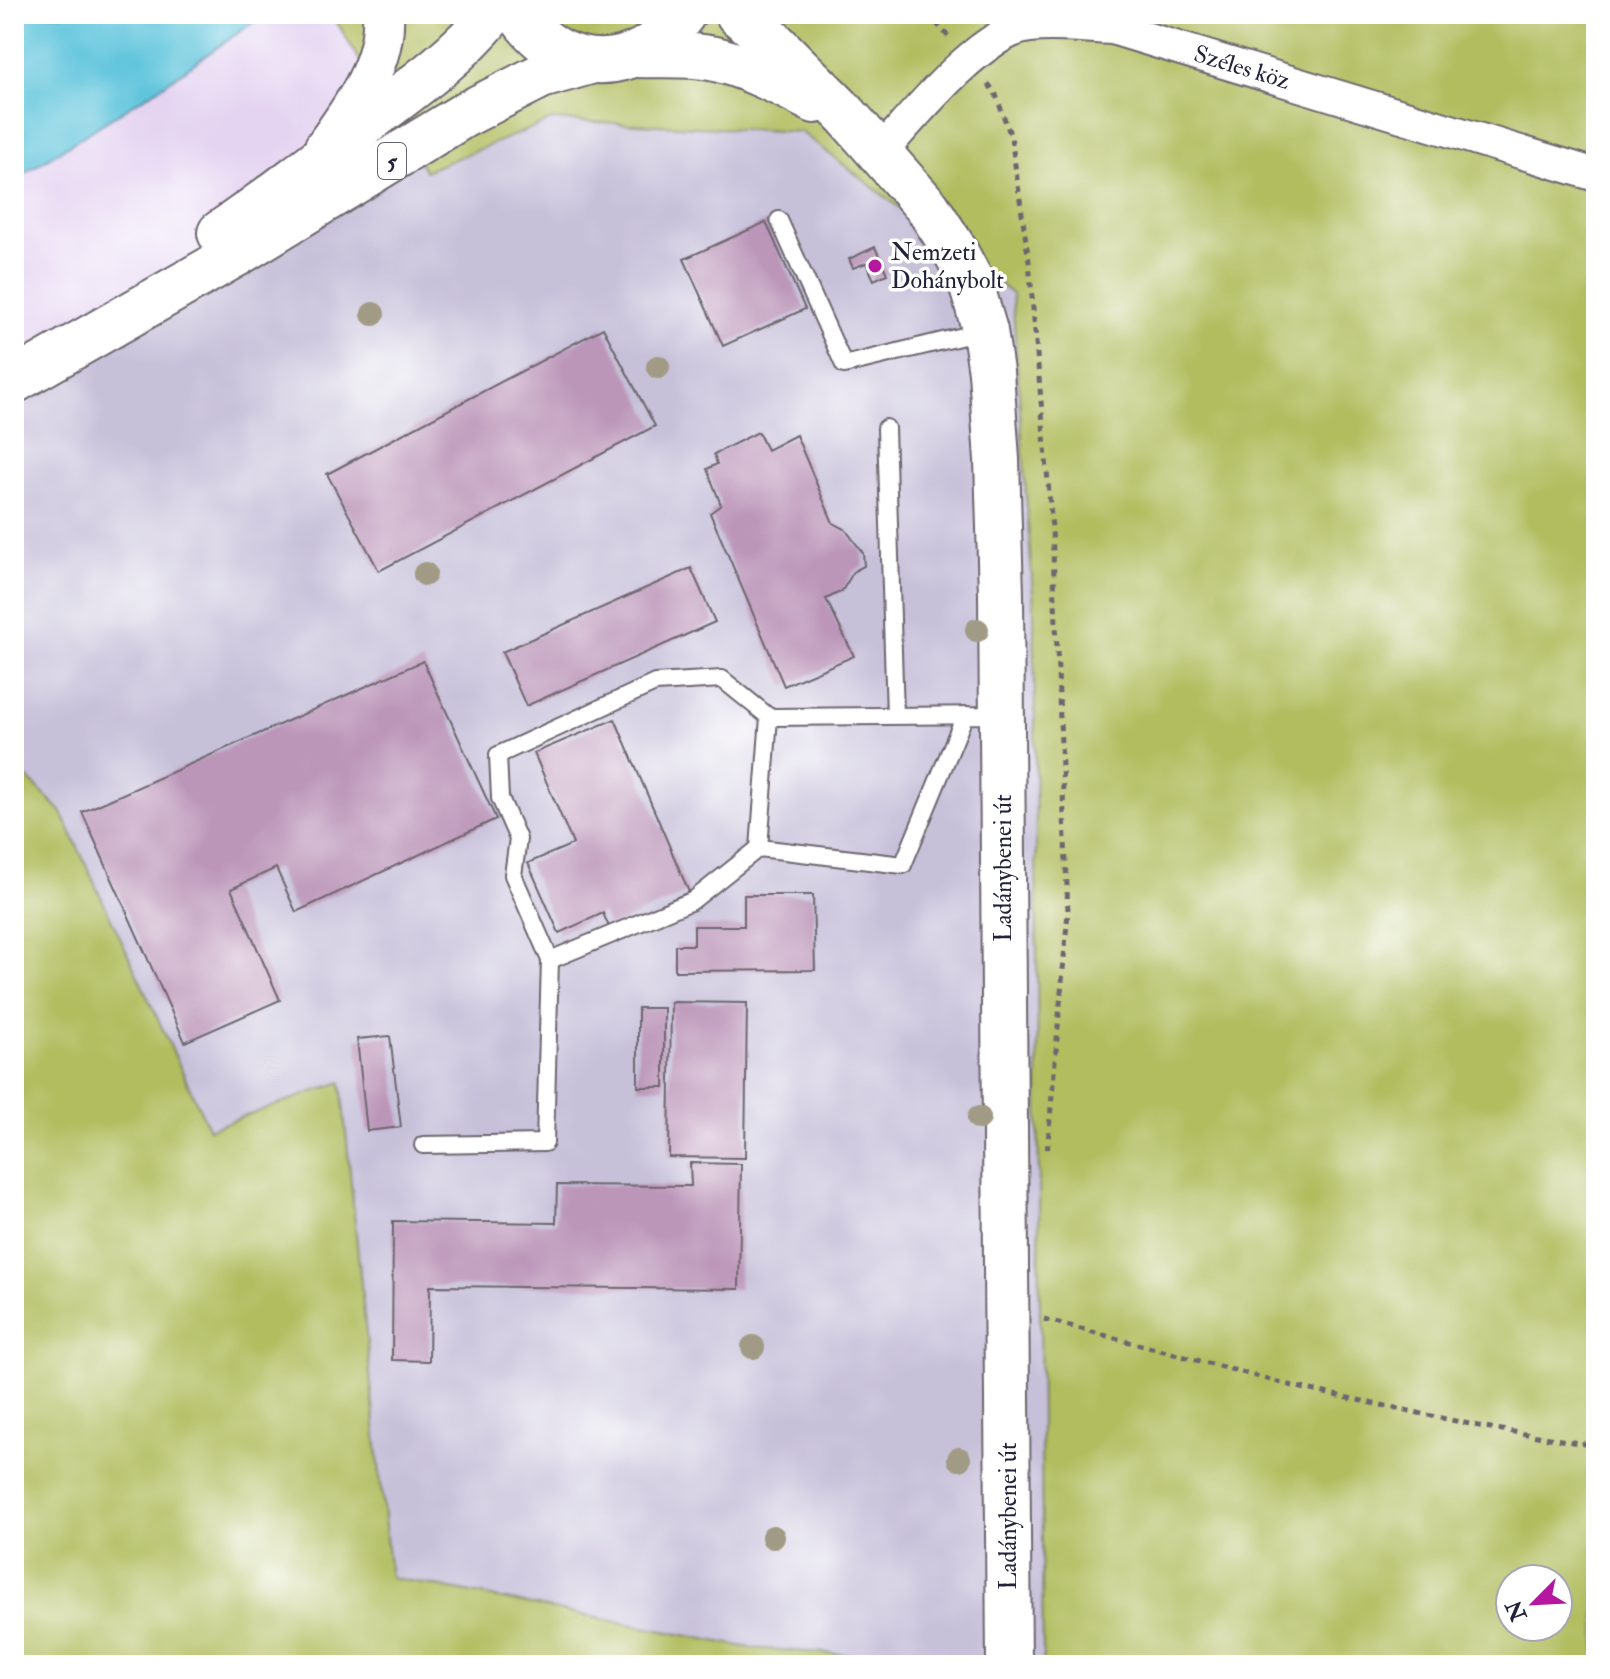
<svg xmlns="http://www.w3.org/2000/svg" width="1610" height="1679" viewBox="0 0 1610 1679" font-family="'IM FELL Double Pica',serif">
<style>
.built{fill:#e4d3f1}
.industrial{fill:#c6c0d9}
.green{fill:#b1bd5f;stroke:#6a704d;stroke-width:2;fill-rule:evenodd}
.water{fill:#5fc4dc;stroke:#40738c;stroke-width:2}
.building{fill:#bc96b9}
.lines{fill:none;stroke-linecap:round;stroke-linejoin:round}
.service-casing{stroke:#6d666f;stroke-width:20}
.minor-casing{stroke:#6d666f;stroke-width:36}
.tertiary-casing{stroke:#6d666f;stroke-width:44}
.secondary-casing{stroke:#6d666f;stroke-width:48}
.primary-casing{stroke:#6d666f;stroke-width:48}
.path{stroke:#6d666f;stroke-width:5;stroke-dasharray:6 6;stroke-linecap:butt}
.service{stroke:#fff;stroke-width:16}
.minor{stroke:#fff;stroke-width:32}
.tertiary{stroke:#fff;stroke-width:40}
.secondary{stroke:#fff;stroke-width:44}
.primary{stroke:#fff;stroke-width:44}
.tree{fill:#a19b85}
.poi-dot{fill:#b5179e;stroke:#fff;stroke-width:3}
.labels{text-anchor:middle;stroke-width:7;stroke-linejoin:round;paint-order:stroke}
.shield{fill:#fff;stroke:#646476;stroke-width:2}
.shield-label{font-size:22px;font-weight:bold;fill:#22223b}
.street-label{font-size:24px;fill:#22223b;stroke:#fff}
.poi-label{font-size:24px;fill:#22223b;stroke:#fff;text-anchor:start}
</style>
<rect width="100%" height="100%" fill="#fff"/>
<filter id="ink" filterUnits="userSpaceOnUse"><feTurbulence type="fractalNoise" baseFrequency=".0125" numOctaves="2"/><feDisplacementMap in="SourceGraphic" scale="16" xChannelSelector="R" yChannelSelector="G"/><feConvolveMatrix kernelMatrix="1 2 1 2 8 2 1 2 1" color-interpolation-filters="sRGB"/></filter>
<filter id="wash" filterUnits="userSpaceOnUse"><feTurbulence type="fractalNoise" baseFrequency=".006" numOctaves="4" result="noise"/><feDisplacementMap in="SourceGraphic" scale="32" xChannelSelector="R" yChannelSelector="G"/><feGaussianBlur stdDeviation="1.8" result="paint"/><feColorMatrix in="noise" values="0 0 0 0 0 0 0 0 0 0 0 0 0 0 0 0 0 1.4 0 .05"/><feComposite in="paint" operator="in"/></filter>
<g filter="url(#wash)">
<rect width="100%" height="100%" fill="#f7e4cf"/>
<path class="built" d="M14,14h318l74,123 -392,253z"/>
<path class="industrial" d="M552,120l249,12 211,162 22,314 9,1057h-47l-246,-17 -360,-71 -49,-494 -132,47 -148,-319 -47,-46v-375l392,-253 20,34z"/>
<g class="green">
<path d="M332,14h1264v1651h-553l-9,-1057 -22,-314 -211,-162 -249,-12 -127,51zM1510,1579h48v48h-48z"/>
<path d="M14,765l47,46 148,318 132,-47 49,495 360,71 246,17h-982z"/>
</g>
<path class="water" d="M14,14h251l-103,72 -148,94z"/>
<g id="blocks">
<g class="building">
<path d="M766,222l39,87 -82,37 -39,-87z"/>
<path d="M875,247l12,27 -13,6 -8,-17 -13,5 -4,-9z"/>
<path d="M603,328l52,98 -276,145 -52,-97z"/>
<path d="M758,432l9,18 29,-15 37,88 12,6 18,24 1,13 -10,5 -12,20 -16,8 28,57 -70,30 -74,-173 11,-8 -14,-36 10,-5 -3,-10z"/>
<path d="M691,568l24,54 -189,84 -24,-54z"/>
<path d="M423,661l73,158 -200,93 -20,-44 -45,21 49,111 -95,42 -103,-230z"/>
<path d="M615,719l74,173 -80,35 -6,-14 -44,20 -31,-70 45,-19 -39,-91z"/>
<path d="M744,895h69l2,75 -140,1v-26h19v-19h50z"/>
<path d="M671,1002l76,1 -2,155 -76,-1z"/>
<rect x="638" y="1008" width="26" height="79"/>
<path d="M390,1036l11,91 -34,4 -10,-92z"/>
<path d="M690,1163l51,1 -2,125 -309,-3 -1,75 -37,-1 1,-139 163,2 1,-38 134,1z"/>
</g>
</g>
</g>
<g filter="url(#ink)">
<use href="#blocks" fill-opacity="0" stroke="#6d666f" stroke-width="2"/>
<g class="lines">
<defs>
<g id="service">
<path d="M779,220l65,145 140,-34"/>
<path d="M886,428l9,287"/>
<path d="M759,848l144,17 62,-150"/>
<path d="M550,960l142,-59 67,-53 10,-131"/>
<path d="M423,1145l122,-2 5,-183 -37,-85 5,-36 -18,-41 -2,-43 157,-72 67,-4 47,38 233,-2"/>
</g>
<path id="minor" d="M880,153c32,-35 102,-123 150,-127 27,-3 55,1 82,2l484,147"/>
<path id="tertiary" d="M325,147c28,-39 61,-83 58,-133"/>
<g id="secondary">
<path d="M738,14l35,28 73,73 82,93 25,39 16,30 16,54 6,41 6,88 4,134 8,1071"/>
<path d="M637,55c28,1 59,-2 86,6 32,9 62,25 92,40"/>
</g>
<g id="primary">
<path d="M519,14c44,64 120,62 164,0"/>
<path d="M220,233c51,-35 99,-73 147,-111 44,-33 90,-65 125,-108"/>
<path d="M14,381l221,-126 229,-140 77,-39 52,-15"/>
</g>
</defs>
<use href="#service" class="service-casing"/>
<use href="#minor" class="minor-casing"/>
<use href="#tertiary" class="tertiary-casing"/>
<use href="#secondary" class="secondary-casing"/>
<use href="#primary" class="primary-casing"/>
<g class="path">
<path d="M928,14l20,22"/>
<path d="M988,84l7,8 16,45 18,125 23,266 16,384 -21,241"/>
<path d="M1044,1319l253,68 182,39 117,20"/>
</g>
<use href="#service" class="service"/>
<use href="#minor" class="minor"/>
<use href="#tertiary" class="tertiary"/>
<use href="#secondary" class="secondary"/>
<use href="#primary" class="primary"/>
</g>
<g class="tree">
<circle cx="373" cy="314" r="12"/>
<circle cx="658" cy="367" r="12"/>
<circle cx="425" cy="574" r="12"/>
<circle cx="977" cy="630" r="12"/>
<circle cx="979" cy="1118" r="12"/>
<circle cx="753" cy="1347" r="12"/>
<circle cx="959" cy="1459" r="12"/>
<circle cx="773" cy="1537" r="12"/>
</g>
</g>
<circle class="poi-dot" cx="875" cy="266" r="8"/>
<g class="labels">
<rect class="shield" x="378" y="143" width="28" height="36" rx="6"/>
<g class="shield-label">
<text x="392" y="169">5</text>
</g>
<g class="street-label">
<text transform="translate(1242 67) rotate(17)" y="8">Széles köz</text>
<text transform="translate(1003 868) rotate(-90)" y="8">Ladánybenei út</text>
<text transform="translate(1008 1516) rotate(-90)" y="8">Ladánybenei út</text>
</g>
<g class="poi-label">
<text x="891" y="260">Nemzeti<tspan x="891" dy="28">Dohánybolt</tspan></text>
</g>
</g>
<rect width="1610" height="1679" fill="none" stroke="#fff" stroke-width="48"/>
<g transform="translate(1534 1603) rotate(246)"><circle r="38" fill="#ffffff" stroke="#a7a7b1" stroke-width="2"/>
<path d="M0-6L14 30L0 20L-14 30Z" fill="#b5179e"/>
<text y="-12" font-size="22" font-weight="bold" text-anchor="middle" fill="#22223b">N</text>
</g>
</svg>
